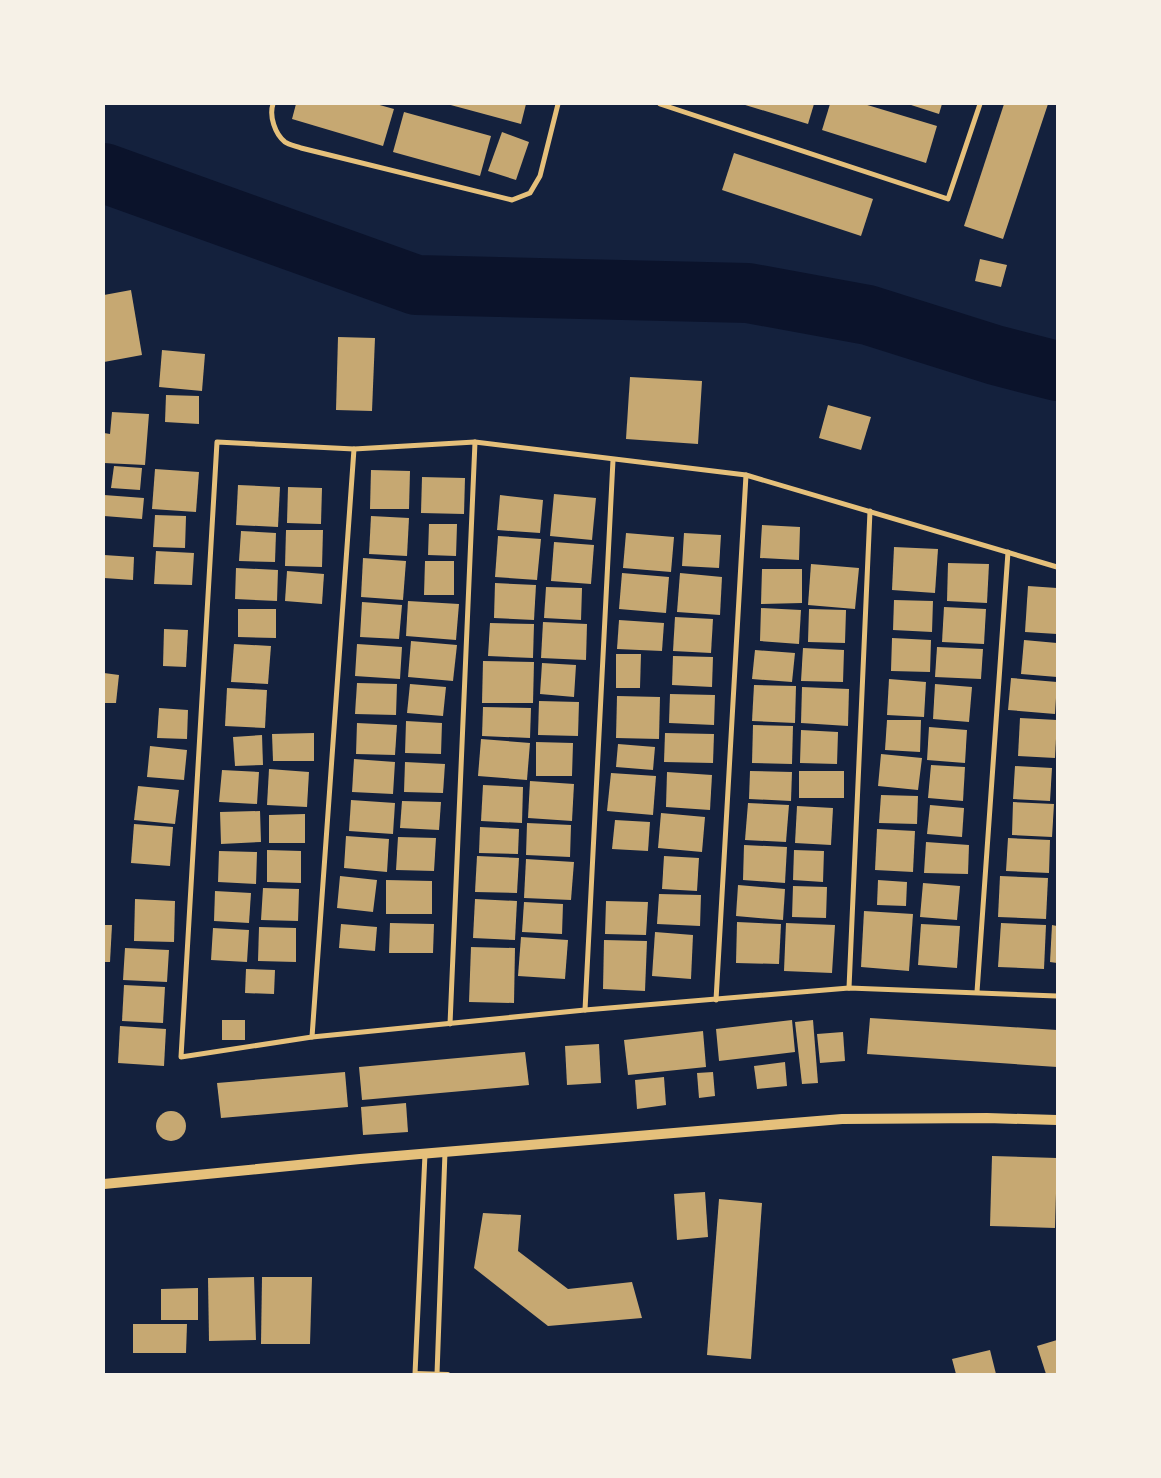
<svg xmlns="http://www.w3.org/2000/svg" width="1161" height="1478" viewBox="0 0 1161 1478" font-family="Cabin,sans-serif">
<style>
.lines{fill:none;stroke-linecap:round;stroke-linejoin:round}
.river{stroke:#0b132b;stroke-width:60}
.building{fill:#c6a872}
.service{stroke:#e5c07b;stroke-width:4}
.minor{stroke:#e5c07b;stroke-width:5}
.secondary{stroke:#e5c07b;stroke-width:10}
</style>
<rect width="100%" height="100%" fill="#14213d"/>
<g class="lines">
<path class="river" d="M104,173l312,112 332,8 120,22 127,40 62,16"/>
</g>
<g class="building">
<path d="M296,104h80l18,5 -11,37 -91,-27z"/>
<path d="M447,104h79l-5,20z"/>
<path d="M742,104h72l-6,20z"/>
<path d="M830,104h34l73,22 -11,37 -104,-33z"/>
<path d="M908,104h34l-3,10z"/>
<path d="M1004,104h44l-45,135 -39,-13z"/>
<path d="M404,112l87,24 -11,40 -87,-24z"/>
<path d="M502,132l27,10 -13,38 -28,-9z"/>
<path d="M734,153l139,46 -12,37 -139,-46z"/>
<path d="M980,259l27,6 -6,22 -26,-6z"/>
<path d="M131,290l11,65 -38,7v-67z"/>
<path d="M338,337l37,1 -3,73 -36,-1z"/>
<path d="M162,350l43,4 -3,37 -43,-4z"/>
<path d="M630,377l72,4 -4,63 -72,-5z"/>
<path d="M166,395l33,1v28l-34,-2z"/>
<path d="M828,405l43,12 -10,33 -42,-12z"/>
<path d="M112,412l37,2 -4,51 -41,-2v-30l6,1z"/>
<path d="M114,466l28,2 -2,22 -29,-2z"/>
<path d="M155,469l44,3 -3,40 -44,-3z"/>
<path d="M371,470l39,1 -1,38h-39z"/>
<path d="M422,477l43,1 -1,36 -43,-1z"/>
<path d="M238,485l42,2 -2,40 -42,-2z"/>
<path d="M288,487l34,1 -1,36 -34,-1z"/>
<path d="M554,494l42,4 -4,42 -42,-4z"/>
<path d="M104,495l40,3 -2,21 -38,-3z"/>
<path d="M500,495l43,5 -3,33 -43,-3z"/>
<path d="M155,515l31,1 -1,32 -32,-1z"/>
<path d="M371,516l38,2 -2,38 -38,-2z"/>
<path d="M429,524h28l-1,32 -28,-1z"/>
<path d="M762,525l38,2 -1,33 -39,-2z"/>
<path d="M286,530h37l-1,37 -37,-1z"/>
<path d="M241,531l35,2 -1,29 -36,-1z"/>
<path d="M626,533l48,4 -3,35 -48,-4z"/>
<path d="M684,533l37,2 -2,33 -37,-2z"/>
<path d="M498,536l43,3 -4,41 -42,-3z"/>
<path d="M554,542l40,3 -3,39 -40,-3z"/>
<path d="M894,547l44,2 -3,44 -43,-3z"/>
<path d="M156,551l38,2 -2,32 -38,-1z"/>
<path d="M104,555l30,2 -1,23 -29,-2z"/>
<path d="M363,558l43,3 -3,39 -42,-3z"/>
<path d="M425,561h29v34h-30z"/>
<path d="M948,563l41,1 -2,39 -40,-2z"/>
<path d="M811,564l48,4 -4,41 -47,-4z"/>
<path d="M236,568l42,2 -1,31 -42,-2z"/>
<path d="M762,569h40v34l-41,1z"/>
<path d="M287,571l37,3 -2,30 -37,-3z"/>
<path d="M622,573l47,4 -3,36 -47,-4z"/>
<path d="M680,573l42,4 -2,38 -43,-3z"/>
<path d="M495,583l41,2 -2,35 -40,-2z"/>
<path d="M1028,586l29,2v46l-32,-2z"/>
<path d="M546,587l36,1 -1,32 -37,-2z"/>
<path d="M894,600l39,1 -1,31 -39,-2z"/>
<path d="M408,601l51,3 -3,36 -50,-4z"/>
<path d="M362,602l40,3 -3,34 -39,-2z"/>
<path d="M944,607l42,2 -2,35 -42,-2z"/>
<path d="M761,608l40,2 -2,34 -39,-3z"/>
<path d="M238,609h38v29l-38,-1z"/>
<path d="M809,609l37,1 -1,33 -37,-1z"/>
<path d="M675,617l38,2 -2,34 -38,-2z"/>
<path d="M619,620l45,3 -2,28 -45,-2z"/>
<path d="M543,622l44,2 -1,36 -45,-2z"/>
<path d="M490,623l44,1 -1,34 -45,-2z"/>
<path d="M164,629l24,1 -2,37 -23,-1z"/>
<path d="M892,638l39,2 -1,32 -39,-1z"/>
<path d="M1024,640l33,3v34l-36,-3z"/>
<path d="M411,641l46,4 -4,36 -45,-4z"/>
<path d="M234,644l37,2 -3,38 -37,-2z"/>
<path d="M357,644l45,3 -2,32 -45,-3z"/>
<path d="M937,647l46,2 -2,30 -46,-2z"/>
<path d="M803,648l41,2 -1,32 -42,-1z"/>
<path d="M755,650l40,3 -3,29 -40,-3z"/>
<path d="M616,654h25l-1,34h-24z"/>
<path d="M673,656l40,1 -1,30 -40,-2z"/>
<path d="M483,661l51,1 -1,41h-51z"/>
<path d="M542,663l34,2 -2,32 -34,-3z"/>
<path d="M104,673l15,2 -3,28h-12z"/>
<path d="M1011,678l46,4 -2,32 -47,-4z"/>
<path d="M889,679l37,3 -2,35 -37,-2z"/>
<path d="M357,683l40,1 -1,31 -41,-1z"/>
<path d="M410,684l36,3 -3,29 -36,-3z"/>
<path d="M935,684l37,3 -3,35 -36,-3z"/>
<path d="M754,685l42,1 -1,37 -43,-2z"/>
<path d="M802,687l47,2 -1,37 -47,-3z"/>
<path d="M227,688l40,2 -2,38 -40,-2z"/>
<path d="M670,694l45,1 -1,30 -45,-2z"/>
<path d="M617,696l43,1 -1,42 -43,-1z"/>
<path d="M539,701l40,1 -1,34 -40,-1z"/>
<path d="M483,707l48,1 -1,30 -48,-2z"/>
<path d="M159,708l29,2 -1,29 -30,-1z"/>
<path d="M1020,718l37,2 -2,38 -37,-2z"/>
<path d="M887,720h34l-1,32 -35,-2z"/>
<path d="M406,721l36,2 -1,31 -36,-1z"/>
<path d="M357,723l40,2 -2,30 -39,-1z"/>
<path d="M753,725l40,1 -1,38 -40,-1z"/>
<path d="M929,727l38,3 -2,33 -38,-3z"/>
<path d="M801,730l37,2 -1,32 -37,-1z"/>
<path d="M314,733v28h-41l-1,-27z"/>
<path d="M665,733l49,1 -1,29 -49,-1z"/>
<path d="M262,735l1,30 -28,1 -2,-29z"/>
<path d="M481,739l49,4 -3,37 -49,-4z"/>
<path d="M536,742l37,1 -1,33h-36z"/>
<path d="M618,744l37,3 -2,23 -37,-3z"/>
<path d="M150,746l37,4 -3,30 -37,-3z"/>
<path d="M881,754l41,4 -4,32 -40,-4z"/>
<path d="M354,759l41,3 -2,32 -41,-2z"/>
<path d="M405,762l40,2 -2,29 -39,-1z"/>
<path d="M931,765l34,2 -2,34 -35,-3z"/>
<path d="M1015,766l37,2 -2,33 -37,-2z"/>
<path d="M269,769l40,3 -2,35 -40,-2z"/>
<path d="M222,770l37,2 -2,32 -38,-2z"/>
<path d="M750,771l42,1 -1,29 -42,-2z"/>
<rect x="799" y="771" width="45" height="27"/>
<path d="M667,772l45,3 -2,35 -44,-3z"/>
<path d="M611,773l45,3 -3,39 -46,-4z"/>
<path d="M530,781l44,3 -2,37 -44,-3z"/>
<path d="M483,785l40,2 -1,36 -41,-2z"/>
<path d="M138,786l41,4 -4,34 -41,-4z"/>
<path d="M881,795l37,1 -1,28 -38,-1z"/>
<path d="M351,800l44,3 -2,31 -44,-3z"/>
<path d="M402,801l39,1 -2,28 -39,-2z"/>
<path d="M1013,802l41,2 -2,33 -40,-2z"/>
<path d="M748,803l41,2 -3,37 -41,-2z"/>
<path d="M930,805l34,3 -2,29 -35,-3z"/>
<path d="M797,806l36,2 -2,37 -36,-2z"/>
<path d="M260,811l1,31 -40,2 -1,-32z"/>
<path d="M661,813l44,4 -3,35 -44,-4z"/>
<path d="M305,814v29h-36v-28z"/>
<path d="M615,820l35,2 -2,29 -36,-2z"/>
<path d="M527,823l44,2 -1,32 -44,-2z"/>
<path d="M134,824l39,3 -3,39 -39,-3z"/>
<path d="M480,827l39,2 -1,25 -39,-1z"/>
<path d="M877,829l38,2 -2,41 -38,-2z"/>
<path d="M346,836l43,3 -2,33 -43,-4z"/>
<path d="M398,837l38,1 -2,33 -38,-1z"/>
<path d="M1008,838l42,2 -1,33 -43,-2z"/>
<path d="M926,842l43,3 -1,29 -44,-1z"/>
<path d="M744,845l43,2 -2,36 -42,-3z"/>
<path d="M267,850l34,1v32l-34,-1z"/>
<path d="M794,850l30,1 -1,31 -30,-2z"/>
<path d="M219,851l38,1 -1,32 -38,-2z"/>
<path d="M477,856l42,2 -2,35 -42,-1z"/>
<path d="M664,856l35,2 -2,33 -35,-2z"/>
<path d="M526,859l48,3 -3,38 -47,-2z"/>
<path d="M340,876l37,4 -4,32 -36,-4z"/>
<path d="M1000,876l48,2 -2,41 -48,-2z"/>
<path d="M386,880l46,1v33h-46z"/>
<path d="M878,880l29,2 -1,24 -29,-1z"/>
<path d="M923,883l37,3 -3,34 -37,-3z"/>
<path d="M738,885l47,4 -2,31 -47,-4z"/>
<path d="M793,886l34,1 -1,31 -34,-1z"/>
<path d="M263,888l36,1 -1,32 -37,-1z"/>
<path d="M215,891l36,2 -2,30 -35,-2z"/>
<path d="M659,894l42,1 -1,31 -43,-2z"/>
<path d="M135,899l40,2 -1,41 -40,-1z"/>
<path d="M475,899l42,2 -2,39 -42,-2z"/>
<path d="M606,901l42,1 -2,33 -41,-1z"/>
<path d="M524,902l39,2 -1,30 -40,-2z"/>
<path d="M864,911l49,3 -4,57 -48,-4z"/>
<path d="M737,922l44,2 -2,40 -43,-1z"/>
<path d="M390,923l44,1 -1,29h-44z"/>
<path d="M786,923l49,2 -3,48 -48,-2z"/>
<path d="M1001,923l45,2 -2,44 -46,-2z"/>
<path d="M341,924l36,3 -2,24 -36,-3z"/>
<path d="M921,924l39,2 -3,42 -39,-3z"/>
<path d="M104,925h8l-2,37h-6z"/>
<path d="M1052,925l5,1v37l-7,-1z"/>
<path d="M259,927l37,1v34l-38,-1z"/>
<path d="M213,928l36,2 -2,32 -36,-2z"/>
<path d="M655,932l38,3 -2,44 -39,-3z"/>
<path d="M521,937l47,3 -3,39 -47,-3z"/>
<path d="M604,940l43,1 -2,50 -42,-2z"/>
<path d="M471,947l44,1 -1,55 -45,-1z"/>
<path d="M125,948l44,2 -2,32 -44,-2z"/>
<path d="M246,969l29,1 -1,24 -29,-1z"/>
<path d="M124,985l41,2 -2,36 -41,-2z"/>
<path d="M870,1018l187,12v37l-190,-13z"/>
<rect x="222" y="1020" width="23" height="20"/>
<path d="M792,1020l3,32 -76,9 -3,-32z"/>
<path d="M813,1020l5,63 -16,1 -7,-62z"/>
<path d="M120,1026l46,3 -2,37 -46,-3z"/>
<path d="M703,1031l3,36 -78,8 -4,-35z"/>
<path d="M843,1032l2,29 -25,2 -3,-29z"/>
<path d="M599,1044l2,39 -34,2 -2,-39z"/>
<path d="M525,1052l4,33 -167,15 -3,-33z"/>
<path d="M785,1062l2,24 -30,3 -3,-23z"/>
<path d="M345,1072l3,35 -127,11 -4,-35z"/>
<path d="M713,1072l2,24 -16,2 -2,-25z"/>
<path d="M664,1077l2,28 -29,4 -2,-29z"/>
<path d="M406,1103l2,29 -45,3 -2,-28z"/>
<circle cx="171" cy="1126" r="15"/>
<path d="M992,1156l65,2 -2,70 -65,-2z"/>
<path d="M705,1192l3,45 -31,3 -3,-46z"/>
<path d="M719,1199l43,4 -11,156 -44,-4z"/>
<path d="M483,1213l38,2 -3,36 50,38 64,-7 10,36 -94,8 -74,-58z"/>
<path d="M254,1277l2,63 -47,1 -1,-63z"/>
<path d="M262,1277h50l-2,67h-49z"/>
<path d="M198,1288v32h-37v-31z"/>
<path d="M133,1324h54l-1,29h-53z"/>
<path d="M1057,1340v34h-11l-9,-28z"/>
<path d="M990,1350l6,24h-40l-4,-15z"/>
</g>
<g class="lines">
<path class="service" d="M415,1373l33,1"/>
<g class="minor">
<path d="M273,104c-4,12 2,30 12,38 4,3 11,4 16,6l211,52 18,-7 10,-17 18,-72"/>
<path d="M660,104l288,95 32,-95"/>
<path d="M1057,567l-311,-92 -271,-33 -121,7 -137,-7 -36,615 131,-20 273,-27 264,-22 208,8"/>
<path d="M849,988l21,-477"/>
<path d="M977,992l31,-440"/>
<path d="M716,1000l30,-525"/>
<path d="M585,1010l28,-550"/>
<path d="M450,1024l25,-582"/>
<path d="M312,1037l42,-588"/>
<path d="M415,1374l10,-220"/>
<path d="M437,1374l8,-222"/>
</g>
<path class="secondary" d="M104,1184l256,-25 482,-40 145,-1 70,2"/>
</g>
<rect width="1161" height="1478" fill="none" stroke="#f6f1e7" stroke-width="210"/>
</svg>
